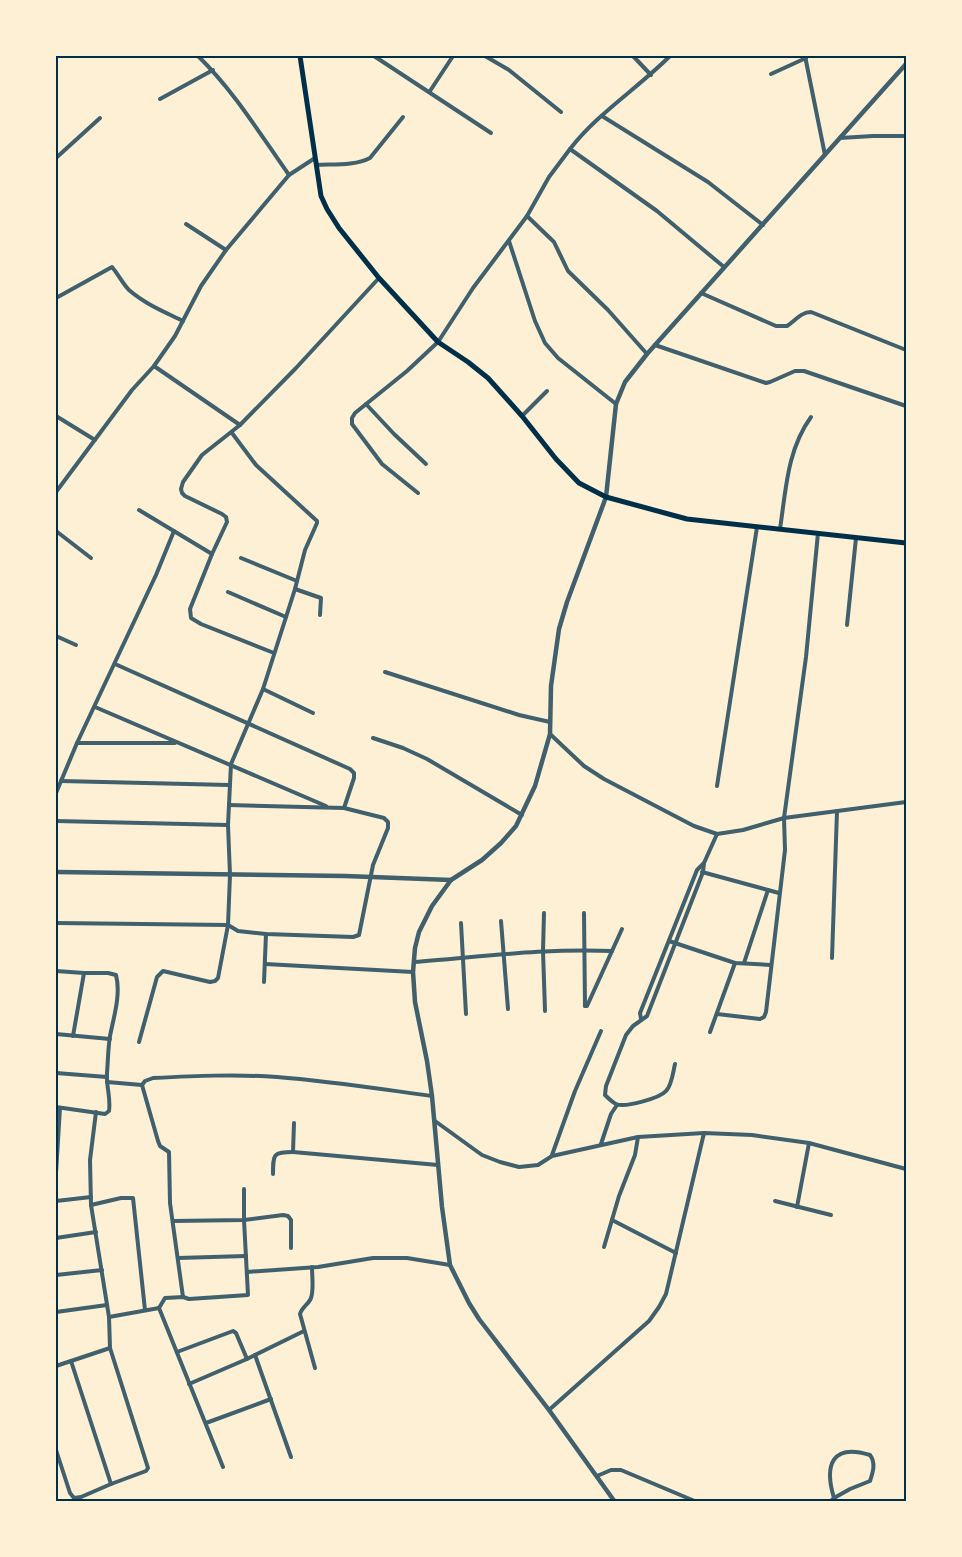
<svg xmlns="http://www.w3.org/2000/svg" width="962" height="1557" viewBox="0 0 962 1557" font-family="'PT Sans',sans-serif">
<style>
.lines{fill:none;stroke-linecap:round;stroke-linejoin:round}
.minor{stroke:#3f606c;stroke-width:4}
.tertiary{stroke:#3f606c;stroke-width:4.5}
.secondary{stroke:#003049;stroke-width:5}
.neatline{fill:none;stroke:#003049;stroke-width:2}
</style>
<rect width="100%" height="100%" fill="#fdf0d5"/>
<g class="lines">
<g class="minor">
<path d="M198,56c36,35 62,78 91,119"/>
<path d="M374,56l117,77"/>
<path d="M485,56l24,14 52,42"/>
<path d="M633,56l18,19"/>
<path d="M670,56c-32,32 -72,57 -100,93l87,62 67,56"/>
<path d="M805,56l20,99"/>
<path d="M771,74l35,-16"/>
<path d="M430,91l23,-35"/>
<path d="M160,99l53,-29"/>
<path d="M602,116l106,66 55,43"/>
<path d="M840,138l33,-2h33"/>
<path d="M56,158l44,-40"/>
<path d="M316,165c17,-1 39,1 54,-7l33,-41"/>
<path d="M527,216l27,26 14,29 40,39 39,44"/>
<path d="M186,224l40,26"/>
<path d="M509,241l26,80 10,22 13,15 58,46"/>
<path d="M701,293l75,33h11c8,-5 14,-14 24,-14l95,38"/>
<path d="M56,298l56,-31c6,7 11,17 17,23 16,14 36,22 54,31"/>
<path d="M655,345l111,38 4,-1 25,-11h9l102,35"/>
<path d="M154,366l86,59"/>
<path d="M366,404l28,30 32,30"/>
<path d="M56,416l39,24"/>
<path d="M522,416l25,-25"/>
<path d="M56,492l76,-102 22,-24 21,-30 26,-50 25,-36 63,-75 26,-17"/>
<path d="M418,493l-36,-29 -30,-40v-6l3,-5 52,-42 31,-29 35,-54 54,-72 22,-39 21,-28"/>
<path d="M139,510l73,44"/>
<path d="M780,529c6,-39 7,-79 31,-112"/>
<path d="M56,531l35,27"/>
<path d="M241,558l56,23"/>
<path d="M295,589l26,9 -1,17"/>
<path d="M228,592l58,25"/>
<path d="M847,625l9,-87"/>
<path d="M56,636l20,9"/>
<path d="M274,653l-73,-29 -10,-6 -1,-9 22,-55 15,-32 -1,-5 -4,-3 -37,-18 -3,-3 -1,-4 2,-7 19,-27 38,-30 56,-57 83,-90"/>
<path d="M115,664l235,105 4,4v5l-10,30"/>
<path d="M385,672l134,43 31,7"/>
<path d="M263,689l50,24"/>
<path d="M95,707l231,99"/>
<path d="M550,734l34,32 20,13 90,47 23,8 26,-4 41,-12 122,-16"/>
<path d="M373,738l30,10 24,11 95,56"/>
<path d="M77,743h98"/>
<path d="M61,781l168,4"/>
<path d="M717,786l40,-259"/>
<path d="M56,793l21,-50 79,-168 18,-44"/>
<path d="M56,821l172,4"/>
<path d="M702,872l77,21"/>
<path d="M544,913l-1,38 2,60"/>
<path d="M584,913l1,93"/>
<path d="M501,921l7,88"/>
<path d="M56,923l172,2 10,6 28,3 87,3 6,-2 14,-70 15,-37v-6l-4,-4 -40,-10 -115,-3"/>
<path d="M461,923l5,91"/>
<path d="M669,941l66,22 36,2"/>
<path d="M832,958l5,-147"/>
<path d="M414,962c66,-5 132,-14 198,-11"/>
<path d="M744,963l24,-73"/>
<path d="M265,964l148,8"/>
<path d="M56,971l28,2h24l8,2c5,19 -2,41 -6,61 -2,12 -2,25 -3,37 -1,13 4,25 2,38l-4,3 -49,-7"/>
<path d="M264,982l2,-48"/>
<path d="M585,1006h2l35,-77"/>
<path d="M717,1014l43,5 4,-2 2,-5 19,-162 -1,-32 22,-161 12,-124"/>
<path d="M641,1019l-1,-6 57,-143 7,-7"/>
<path d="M710,1032l25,-69"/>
<path d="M56,1034l54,5"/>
<path d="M73,1036l11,-63"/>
<path d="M139,1042l18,-65 6,-6 47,11 5,-1 3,-3 10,-53 2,-50 -2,-50 3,-61 32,-75 32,-100 10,-39 12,-27v-2l-61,-56 -24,-32"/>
<path d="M675,1064c-2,8 -3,21 -9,27 -6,7 -41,17 -50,13 -4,-2 -8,-6 -11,-9l1,-9 20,-51 7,-9 14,-10 56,-144 1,-9 13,-29"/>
<path d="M56,1073l51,4"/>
<path d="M107,1082l35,3 3,-4 8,-3c41,-2 83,-4 124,-1 52,4 103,12 155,19"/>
<path d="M142,1085l16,56 2,5 9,6 1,51 13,94"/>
<path d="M435,1121l47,34 18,7 19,5 19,-2 14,-9 86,-19 66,-4 48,2 57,8 97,26"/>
<path d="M294,1123l-1,29 145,13"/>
<path d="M601,1144l10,-30 6,-9"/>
<path d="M552,1155l23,-64 26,-60"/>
<path d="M56,1173l4,-65"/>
<path d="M273,1174c0,-20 0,-22 20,-22"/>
<path d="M56,1201l35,-4"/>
<path d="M775,1201l56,14"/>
<path d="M91,1205l30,-7h12l12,112"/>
<path d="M797,1207l12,-64"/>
<path d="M612,1220l64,33"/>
<path d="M173,1221l71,-1 39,-5 5,1 3,4v28"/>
<path d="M56,1238l40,-6"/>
<path d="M604,1247l15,-51 16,-41 3,-18"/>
<path d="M178,1258l68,-2"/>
<path d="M312,1267c0,10 2,22 -1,31 -2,6 -9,9 -11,16l15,54"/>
<path d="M247,1272l71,-5 55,-9h34l43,7"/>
<path d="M56,1275l46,-5"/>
<path d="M56,1312l51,-7"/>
<path d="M109,1317l50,-9"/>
<path d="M177,1352l56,-21 3,2 11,26"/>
<path d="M255,1355l36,102"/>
<path d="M71,1361l40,123"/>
<path d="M56,1366l54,-18"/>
<path d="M189,1384l58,-25 57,-28"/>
<path d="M549,1410l100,-89 10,-14 7,-13 38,-161"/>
<path d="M206,1423l65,-24"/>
<path d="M56,1450l14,43 4,5 7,-1 30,-13 35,-13 2,-3 -38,-120 -1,-31 -18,-112 -1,-45 6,-48"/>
<path d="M223,1467l-64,-159 6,-10 18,-1 6,2 59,-4 -4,-75v-31"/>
<path d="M597,1476l14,-6h10l76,32"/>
<path d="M830,1502l4,-4c-10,-33 -2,-55 36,-43 6,8 3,17 0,26l-20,8 -16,9"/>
</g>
<g class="tertiary">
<path d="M56,872l289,4 106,4"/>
<path d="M615,1502l-66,-92 -70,-91 -10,-16 -19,-38 -8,-58 -10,-111 -5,-35 -12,-59 -2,-30 2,-24 4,-16 13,-26 19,-26 31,-20 19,-17 15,-17 19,-40 15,-52 1,-48 8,-57 8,-27 39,-105 10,-93 9,-22 22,-28 259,-290"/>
</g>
<path class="secondary" d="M300,56l21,140 6,13 12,19 40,50 59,64 30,20 20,16 34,38 34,43 23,24 27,14 81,22 219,24"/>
</g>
<rect width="962" height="1557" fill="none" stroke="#fdf0d5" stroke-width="114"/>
<rect x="57" y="57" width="848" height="1443" class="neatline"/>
</svg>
